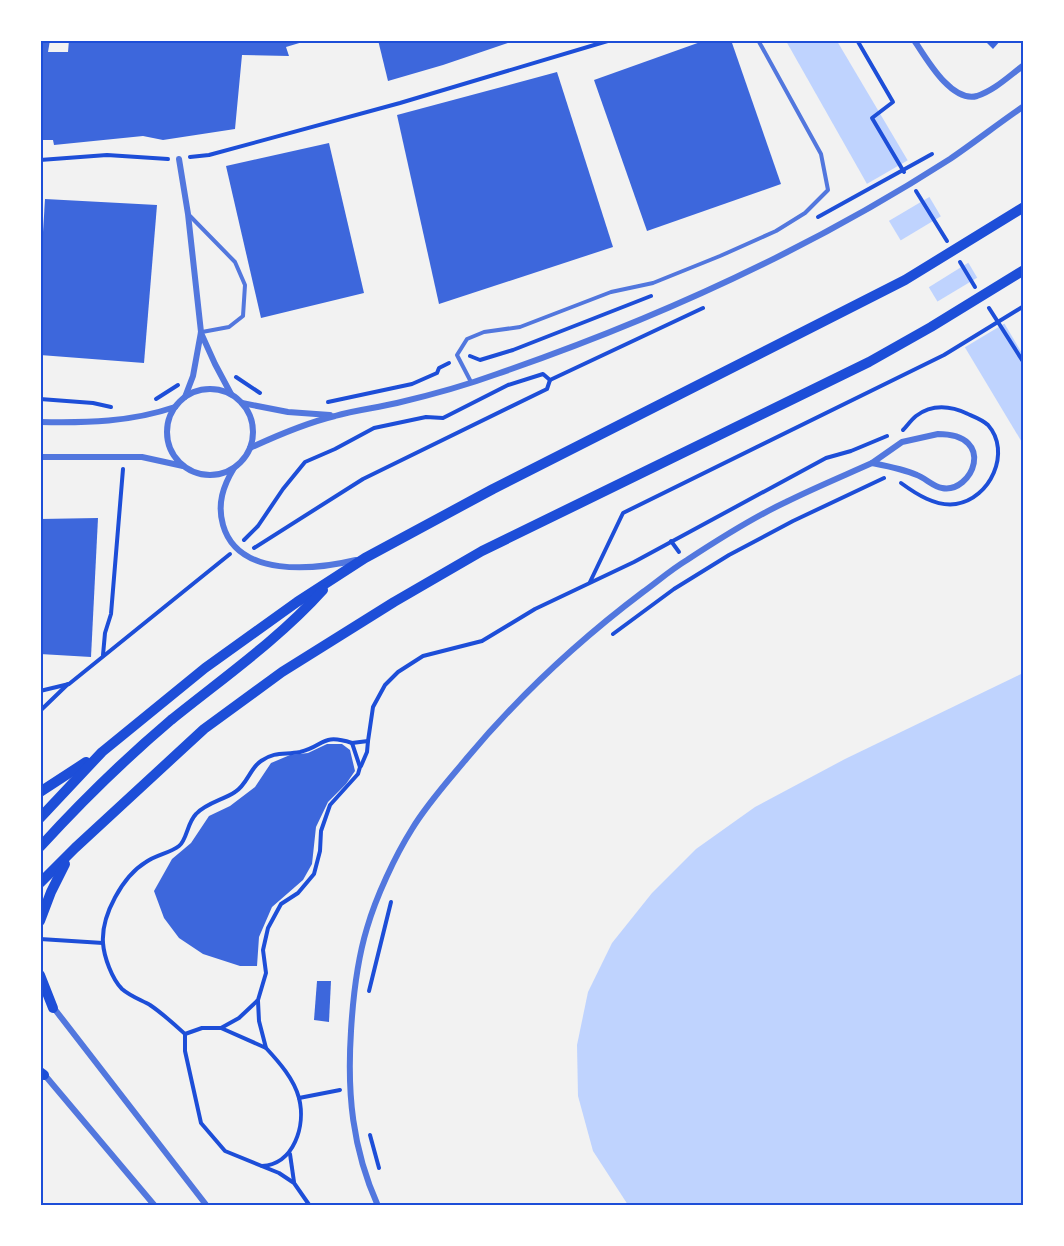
<svg xmlns="http://www.w3.org/2000/svg" width="1064" height="1246" viewBox="0 0 1064 1246" font-family="'Libre Baskerville',serif">
<style>
.water{fill:#bfd3fe}
.pier{fill:#f2f2f2}
.building{fill:#3d67dc}
.lines{fill:none;stroke-linecap:round;stroke-linejoin:round}
.path{stroke:#1d4ed8;stroke-width:4}
.service{stroke:#5277de;stroke-width:4}
.minor{stroke:#5277de;stroke-width:6}
.secondary{stroke:#1d4ed8;stroke-width:10}
.neatline{fill:none;stroke:#1d4ed8;stroke-width:2}
</style>
<rect width="100%" height="100%" fill="#f2f2f2"/>
<g class="water">
<path d="M786,41h51l186,314v89l-152,-253z"/>
<path d="M1023,673v532h-395l-35,-54 -15,-55 -1,-51 11,-53 24,-49 40,-50 44,-44 59,-42 90,-48z"/>
</g>
<g class="pier">
<path d="M910,159l21,37 -44,26 -22,-37z"/>
<path d="M943,215l28,46 -45,28 -28,-47z"/>
<path d="M980,276l27,46 -45,27 -27,-46z"/>
</g>
<g class="building">
<path d="M40,40h10l-2,12h20l1,-12h95l3,3 12,-3 127,1 -20,6 3,9 -47,-1 -7,74 -72,11 -20,-4 -89,9 -1,-5h-13z"/>
<path d="M378,40h135l1,1 -71,24 -55,16z"/>
<path d="M706,40h25l50,144 -134,47 -53,-151z"/>
<path d="M984,40h17l-8,9z"/>
<path d="M557,72l56,175 -174,57 -42,-189z"/>
<path d="M329,143l35,150 -103,25 -35,-152z"/>
<path d="M45,199l112,6 -13,158 -104,-8v-72z"/>
<path d="M98,518l-7,139 -51,-3v-135z"/>
<path d="M327,744h15l8,6 5,21 -9,13 -18,18 -12,25 -4,37 -9,16 -31,27 -13,30 -2,29h-17l-37,-12 -24,-16 -15,-20 -10,-27 18,-32 19,-16 18,-27 21,-10 25,-19 16,-24 19,-8 18,-2z"/>
<path d="M317,981h14l-2,41 -15,-2z"/>
</g>
<g class="lines">
<g class="path">
<path d="M857,40l36,62 -21,16 32,54"/>
<path d="M190,157l19,-2 191,-52 211,-63"/>
<path d="M40,160l67,-5 61,4"/>
<path d="M916,191l31,50"/>
<path d="M818,217l114,-63"/>
<path d="M960,262l15,25"/>
<path d="M989,308l35,55"/>
<path d="M470,356l10,4 33,-10 138,-54"/>
<path d="M236,377l24,16"/>
<path d="M40,399l53,4 18,4"/>
<path d="M156,399l22,-14"/>
<path d="M328,402l84,-18 25,-11 2,-5 10,-5"/>
<path d="M901,483c15,11 35,24 55,21 34,-5 56,-52 32,-79 -5,-5 -13,-8 -20,-11 -17,-8 -36,-10 -52,2 -5,4 -9,10 -13,14"/>
<path d="M244,540l14,-14 25,-37 22,-27 30,-13 39,-21 52,-11 17,1 65,-33 35,-11 7,6 153,-72"/>
<path d="M671,541l8,11"/>
<path d="M254,548l109,-69 184,-90 3,-9"/>
<path d="M590,582l33,-69 321,-158 80,-49"/>
<path d="M613,634l61,-45 55,-34 64,-34 91,-43"/>
<path d="M103,655l2,-22 6,-19 12,-145"/>
<path d="M40,691l29,-7 161,-130"/>
<path d="M40,711l28,-27"/>
<path d="M361,766l6,-14 1,-11"/>
<path d="M40,939l63,4"/>
<path d="M369,991l22,-89"/>
<path d="M221,1028l45,20 -7,-27 -1,-20"/>
<path d="M185,1034l17,-6h19l18,-10 19,-18 8,-27 -3,-23 5,-22 13,-24 17,-11 16,-19 6,-23 1,-20 9,-26 28,-31 2,-7 -8,-24 16,-2 5,-34 12,-22 13,-13 25,-16 59,-15 53,-32 99,-47 192,-104 25,-7 36,-15"/>
<path d="M299,1098l41,-8"/>
<path d="M370,1135l9,33"/>
<path d="M290,1154l4,28"/>
<path d="M262,1166c32,-2 44,-40 37,-68 -5,-19 -20,-36 -33,-50"/>
<path d="M310,1206l-16,-23 -15,-10 -54,-22 -24,-28 -16,-72v-17c-11,-10 -23,-21 -35,-29 -9,-5 -20,-9 -28,-16 -10,-10 -18,-32 -19,-46 -2,-28 20,-67 43,-81 10,-7 24,-9 33,-16 8,-6 8,-23 17,-32 10,-11 27,-14 39,-22 12,-7 15,-24 26,-31 14,-10 24,-6 39,-9 25,-6 21,-19 52,-9"/>
</g>
<g class="service">
<path d="M190,216l45,46 10,23 -2,31 -14,11 -27,5"/>
<path d="M471,382l-14,-27 10,-16 17,-7 36,-5 91,-35 42,-9 67,-27 56,-25 29,-18 23,-23 -7,-36 -63,-114"/>
</g>
<g class="minor">
<path d="M914,40c12,18 37,63 63,56 18,-6 32,-20 47,-31"/>
<path d="M179,159l9,55 13,118 -8,44 -8,21"/>
<path d="M201,333l14,31 16,30"/>
<circle cx="210" cy="432" r="43"/>
<path d="M242,403l46,9 42,3"/>
<path d="M40,422c47,1 91,0 135,-15"/>
<path d="M938,434c60,0 34,60 4,54 -8,-1 -17,-10 -25,-13 -14,-6 -30,-9 -45,-12l30,-21z"/>
<path d="M250,448c28,-13 56,-25 85,-32 20,-6 41,-8 62,-13 34,-8 67,-17 100,-29 157,-54 313,-125 453,-215 25,-17 49,-36 74,-53"/>
<path d="M40,457h102l41,9"/>
<path d="M234,468c-11,18 -17,36 -11,57 15,53 91,45 133,35"/>
<path d="M53,1007l154,199"/>
<path d="M43,1073l112,133"/>
<path d="M378,1206c-26,-58 -31,-113 -27,-175 2,-34 6,-70 16,-103 9,-31 28,-72 45,-99 15,-25 36,-48 55,-71 52,-62 111,-117 176,-166 15,-11 29,-23 44,-32 32,-21 65,-42 99,-58 28,-14 57,-26 86,-39"/>
</g>
<g class="secondary">
<path d="M40,792l46,-30"/>
<path d="M40,818l62,-66 103,-84 92,-66 68,-44 128,-69 412,-209 119,-73"/>
<path d="M40,847c41,-45 85,-88 131,-127 52,-42 108,-81 152,-130"/>
<path d="M40,883l35,-35 129,-119 78,-57 112,-70 88,-51 387,-189 62,-35 93,-57"/>
<path d="M40,921l11,-29 14,-28"/>
<path d="M40,975l13,33"/>
<path d="M40,1072l4,3"/>
</g>
</g>
<rect width="1064" height="1246" fill="none" stroke="#ffffff" stroke-width="84"/>
<rect x="42" y="42" width="980" height="1162" class="neatline"/>
</svg>
